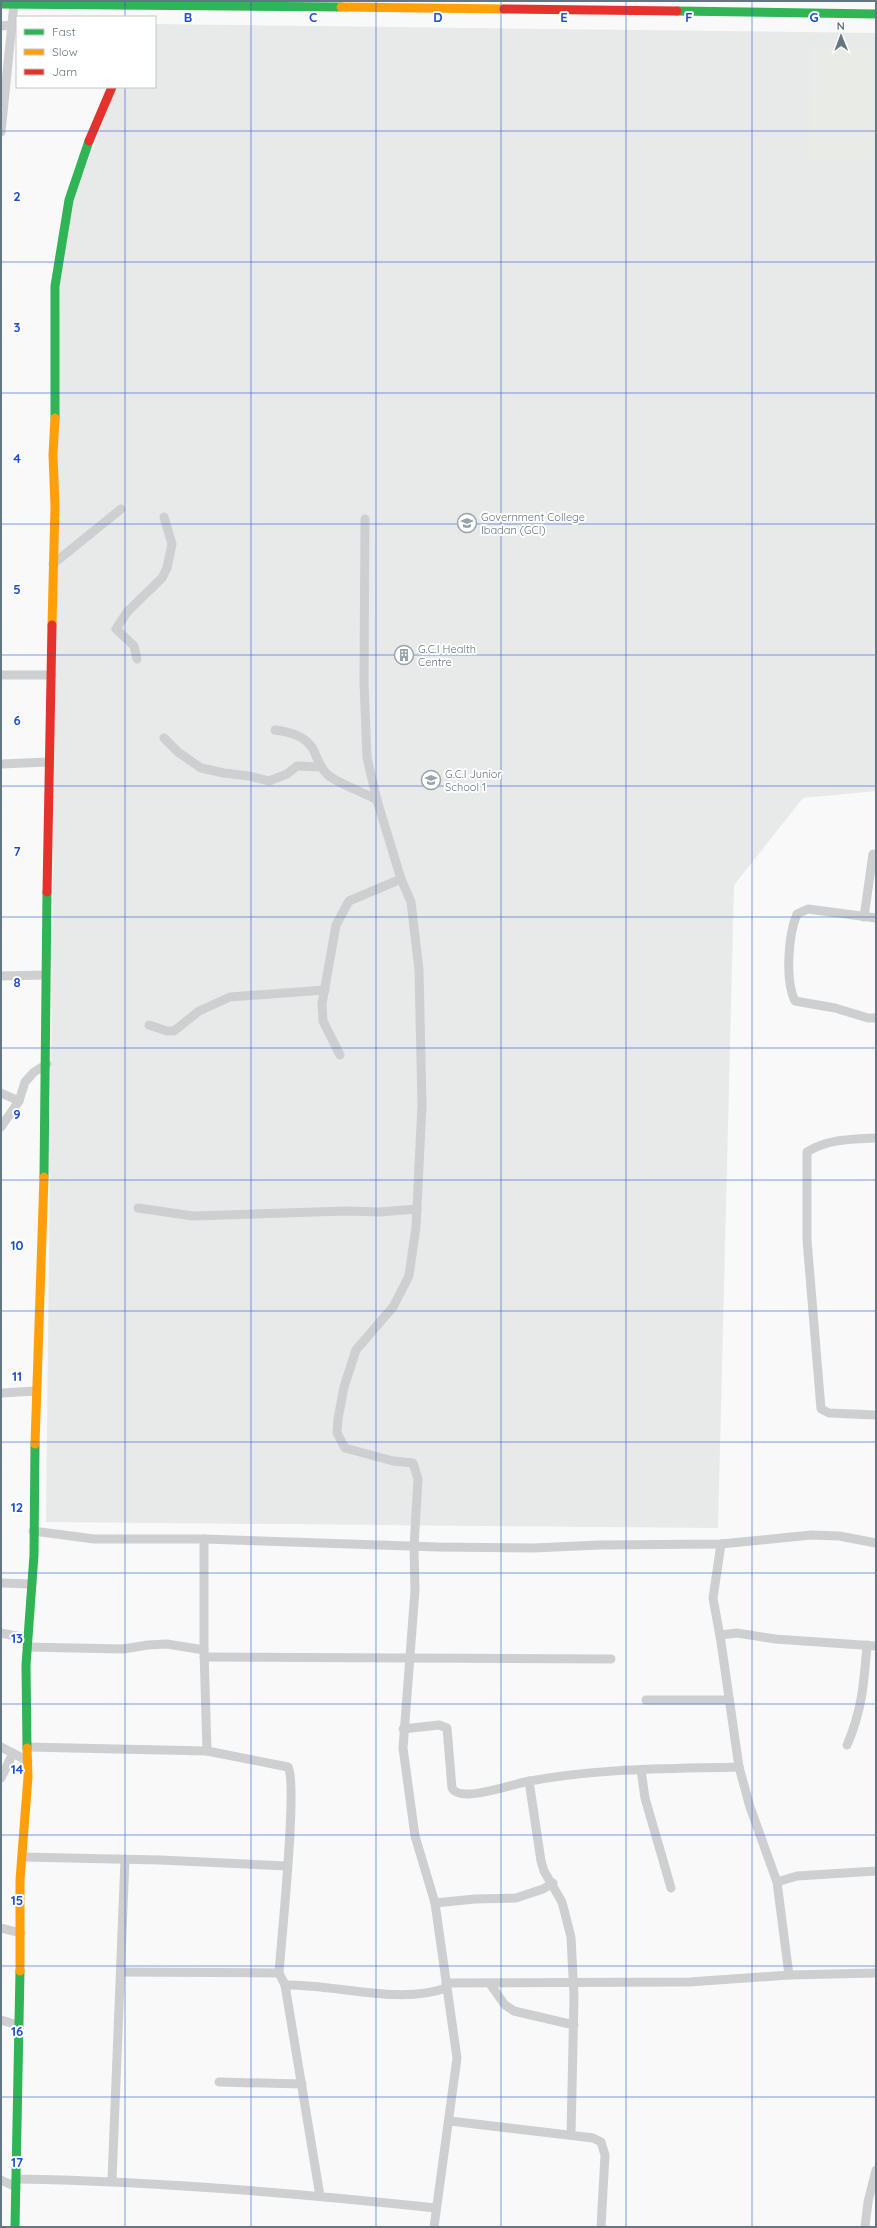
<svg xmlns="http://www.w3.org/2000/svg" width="877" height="2228" viewBox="0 0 877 2228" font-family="Quicksand,sans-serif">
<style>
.built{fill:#e8e9e9}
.green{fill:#e8ebe6}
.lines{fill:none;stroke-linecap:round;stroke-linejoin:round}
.street{stroke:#cecfd0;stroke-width:9}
.fast{stroke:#30b455;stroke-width:9}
.slow{stroke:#ff9f0a;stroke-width:9}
.jam{stroke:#e5322d;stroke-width:9}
.grid{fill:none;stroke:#1d4ed8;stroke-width:1;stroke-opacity:0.55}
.labels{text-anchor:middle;stroke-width:4;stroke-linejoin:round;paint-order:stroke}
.poi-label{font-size:11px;fill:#657683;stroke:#fff;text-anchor:start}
.grid-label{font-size:13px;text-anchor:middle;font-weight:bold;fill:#1d4ed8;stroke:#fff;stroke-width:4;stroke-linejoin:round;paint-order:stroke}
</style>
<rect width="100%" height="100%" fill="#f9f9f9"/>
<path class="built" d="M155,24l721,9v758l-73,7 -69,87 -16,643 -672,-6 14,-1267 11,-48 45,-120h39z"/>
<path class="green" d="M811,48l65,1v111l-67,-1z"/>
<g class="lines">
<g class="street">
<path d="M1,26l11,-1"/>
<path d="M1,132l13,-128"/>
<path d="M365,519l-1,163 3,76 10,42 24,79 10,23 8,68 3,135 -6,122 -7,49 -16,31 -37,43 -12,37 -6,32 -1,14 8,15 48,13 20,2 5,16 -4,68 1,43 -12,158 12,88 20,67 22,155 -23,169"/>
<path d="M53,564l68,-55"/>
<path d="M137,659l-3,-13 -18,-17 11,-17 35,-34 5,-10 5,-24 -8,-27"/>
<path d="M1,675h51"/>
<path d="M275,730c15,2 32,6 39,21 4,9 6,17 14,24 9,8 37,18 49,25"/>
<path d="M164,738l14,14 23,16 23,5 25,3 20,5 18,-7 10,-8 23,1"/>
<path d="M1,764l47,-2"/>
<path d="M864,917l9,-63"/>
<path d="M876,918l-68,-9 -11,5c-9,21 -12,67 -2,87l40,7 33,10h8"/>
<path d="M1,976l44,-1"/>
<path d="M149,1025l18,6h7l25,-20 31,-14 95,-7"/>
<path d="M340,1055l-17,-34 -1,-17 14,-79 13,-24 52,-22"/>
<path d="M1,1093l18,8"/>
<path d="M1,1127l18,-26 6,-19 9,-10 13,-8"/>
<path d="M876,1138c-23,1 -49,1 -69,14v88l14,169 8,4 47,2"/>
<path d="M138,1208l55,8 153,-5 33,1 38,-3"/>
<path d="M1,1393l35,-2"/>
<path d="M33,1531l61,8h110l234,8 95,1 67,-3 121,-1 90,-9 28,1 37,7"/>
<path d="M204,1539v111l3,101"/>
<path d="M721,1544l-8,54 8,44 18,125 11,40 27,75 12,93"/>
<path d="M1,1583l31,1"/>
<path d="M1,1633l26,5"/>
<path d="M720,1635l17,-2 38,6 101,7"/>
<path d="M27,1647l96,2 25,-4 19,-1 37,6"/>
<path d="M204,1657l407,2"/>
<path d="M646,1700h83"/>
<path d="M403,1729l36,-4 8,3 5,60c8,16 63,-5 78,-7 69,-13 139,-12 209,-14"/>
<path d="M847,1745c15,-34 17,-62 20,-100"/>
<path d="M1,1747l27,14"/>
<path d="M27,1747l180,4 81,16c10,16 -7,176 -9,206l6,12 35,211"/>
<path d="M641,1770l4,28 26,90"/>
<path d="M1,1778l12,-25"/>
<path d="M529,1781l12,80 3,10 18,31 9,35 3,60 -3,138"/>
<path d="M22,1857l138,3 127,6"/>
<path d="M777,1882l20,-6 79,-5"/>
<path d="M435,1903l40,-4 41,-1 27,-9 10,-6"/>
<path d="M1,1928l20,5"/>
<path d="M121,1972l158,1"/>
<path d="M446,1983l243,-1 100,-7 87,-2"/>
<path d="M490,1984l15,21 9,6 60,14"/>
<path d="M285,1985c51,-1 113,20 161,3"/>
<path d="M1,2020l17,5"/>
<path d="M219,2082l83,2"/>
<path d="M450,2121l143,17 8,4 4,13 -4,72"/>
<path d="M16,2179c141,2 280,14 420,29"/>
<path d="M1,2180l15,7"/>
<path d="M112,2180l13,-321"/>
<path d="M865,2227l3,-25 8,-32"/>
</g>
<g class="fast">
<path d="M1,4l340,3"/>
<path d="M677,11l199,3"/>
<path d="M55,418v-132l14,-86 20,-59"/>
<path d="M44,1177l3,-285"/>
<path d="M27,1748l-1,-83 8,-110 1,-111"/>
<path d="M15,2227l5,-256"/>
</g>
<g class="slow">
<path d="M341,7l163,2"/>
<path d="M52,625l3,-119 -2,-51 2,-37"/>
<path d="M35,1444l9,-267"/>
<path d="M20,1971v-91l8,-103 -1,-29"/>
</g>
<g class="jam">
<path d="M504,9l173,2"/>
<path d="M89,141l23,-54"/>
<path d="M47,892l5,-267"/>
</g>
</g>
<path class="grid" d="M125,1v16M251,1v2226M376,1v2226M501,1v2226M626,1v2226M752,1v2226M125,87v2140M1,131h875M1,262h875M1,393h875M1,524h875M1,655h875M1,786h875M1,917h875M1,1048h875M1,1180h875M1,1311h875M1,1442h875M1,1573h875M1,1704h875M1,1835h875M1,1966h875M1,2097h875"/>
<defs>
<symbol id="school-ring" viewBox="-11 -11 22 22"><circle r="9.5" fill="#fff" stroke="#99a4ac" stroke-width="1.5"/><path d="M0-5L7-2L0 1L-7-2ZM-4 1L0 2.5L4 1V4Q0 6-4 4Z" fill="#99a4ac"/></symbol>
<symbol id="building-ring" viewBox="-11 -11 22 22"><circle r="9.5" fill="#fff" stroke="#99a4ac" stroke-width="1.5"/><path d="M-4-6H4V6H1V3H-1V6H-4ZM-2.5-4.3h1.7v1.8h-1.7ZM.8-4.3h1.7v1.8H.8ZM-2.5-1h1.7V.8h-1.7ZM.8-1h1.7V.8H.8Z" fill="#99a4ac"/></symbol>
</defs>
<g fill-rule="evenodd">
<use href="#school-ring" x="456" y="512" width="22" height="22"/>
<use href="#building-ring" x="393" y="644" width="22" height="22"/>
<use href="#school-ring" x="420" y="769" width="22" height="22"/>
</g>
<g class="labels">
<g class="poi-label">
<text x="481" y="521">Government College<tspan x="481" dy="13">Ibadan (GCI)</tspan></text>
<text x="418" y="653">G.C.I Health<tspan x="418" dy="13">Centre</tspan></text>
<text x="445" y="778">G.C.I Junior<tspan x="445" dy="13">School 1</tspan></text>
</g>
</g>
<g class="grid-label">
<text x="188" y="22">B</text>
<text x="313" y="22">C</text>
<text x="438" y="22">D</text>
<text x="564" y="22">E</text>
<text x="689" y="22">F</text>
<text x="814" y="22">G</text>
<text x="17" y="201">2</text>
<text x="17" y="332">3</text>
<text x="17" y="463">4</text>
<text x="17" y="594">5</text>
<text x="17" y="725">6</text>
<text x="17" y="856">7</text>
<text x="17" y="987">8</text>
<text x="17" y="1119">9</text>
<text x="17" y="1250">10</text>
<text x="17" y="1381">11</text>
<text x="17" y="1512">12</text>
<text x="17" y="1643">13</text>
<text x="17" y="1774">14</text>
<text x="17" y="1905">15</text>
<text x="17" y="2036">16</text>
<text x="17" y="2167">17</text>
</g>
<rect width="877" height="2228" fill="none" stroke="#657683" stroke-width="4"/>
<rect x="16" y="16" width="140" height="72" fill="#ffffff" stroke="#c1c8cd"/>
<rect x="24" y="29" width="20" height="6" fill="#30b455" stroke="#c1c8cd"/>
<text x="52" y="36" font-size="12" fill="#657683">Fast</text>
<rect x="24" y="49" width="20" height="6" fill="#ff9f0a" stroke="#c1c8cd"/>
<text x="52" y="56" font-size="12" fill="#657683">Slow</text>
<rect x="24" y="69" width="20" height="6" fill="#e5322d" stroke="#c1c8cd"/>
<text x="52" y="76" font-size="12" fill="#657683">Jam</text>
<g transform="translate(841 36) rotate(359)" stroke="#ffffff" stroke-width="3" paint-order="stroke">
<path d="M0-3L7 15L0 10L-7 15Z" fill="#657683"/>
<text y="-6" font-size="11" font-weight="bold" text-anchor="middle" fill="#657683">N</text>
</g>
</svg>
